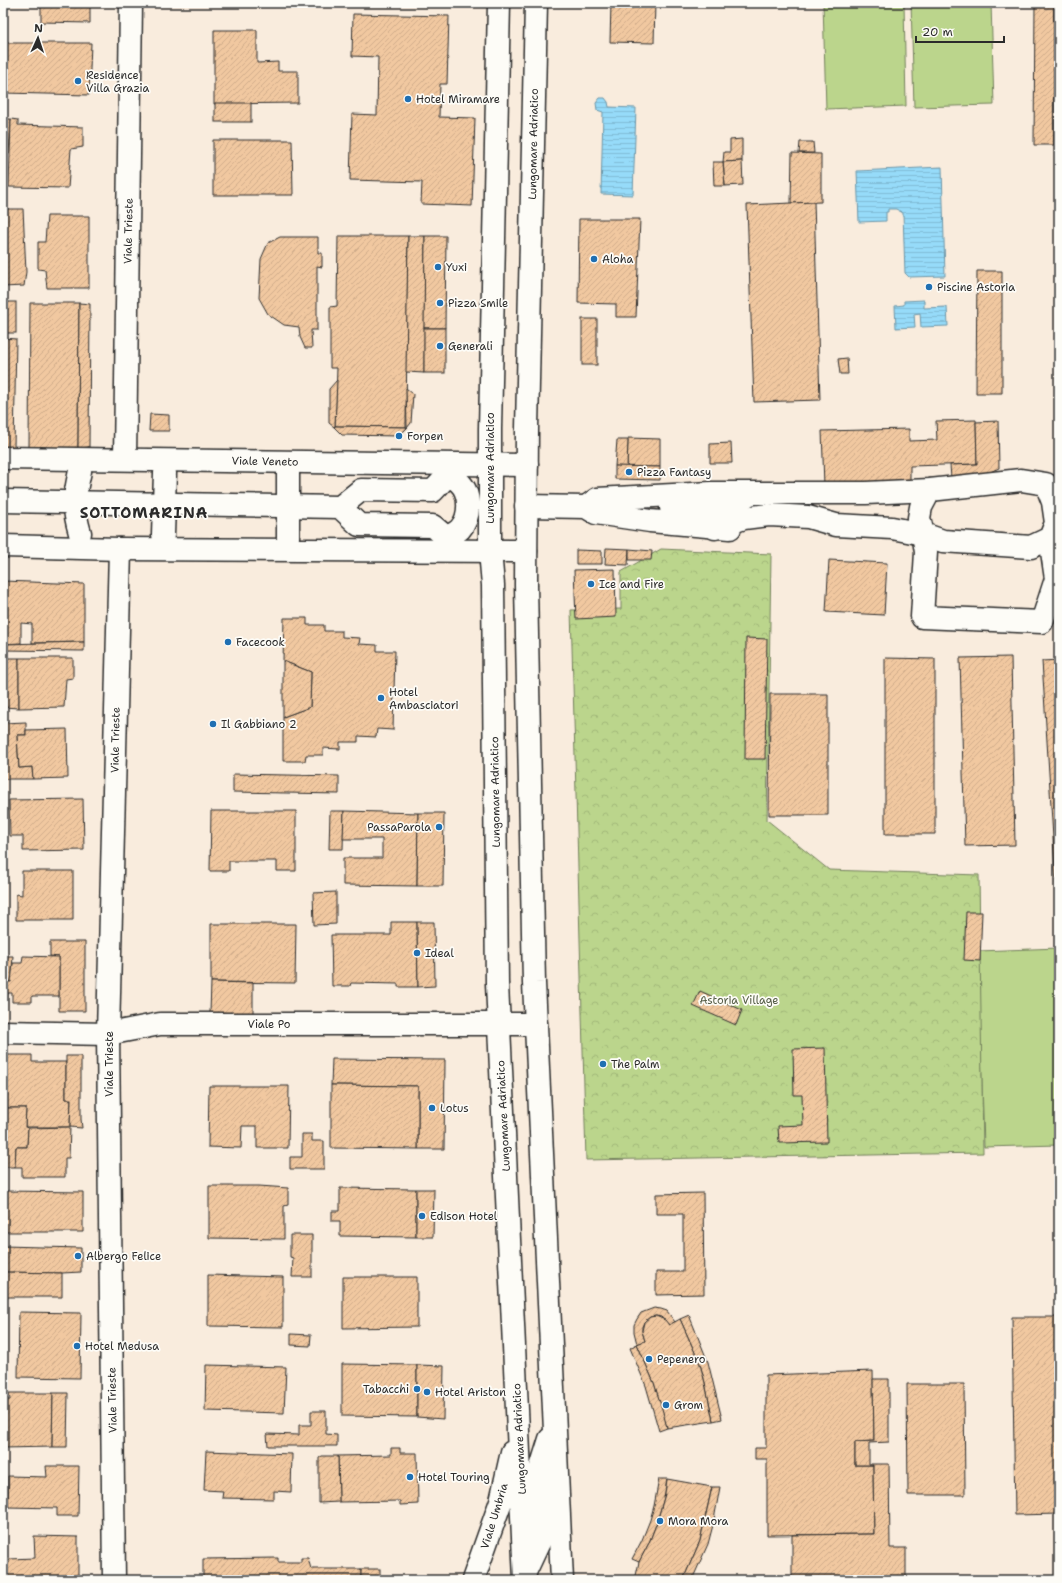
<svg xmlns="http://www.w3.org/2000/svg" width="1062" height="1583" viewBox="0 0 1062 1583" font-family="'Shantell Sans',sans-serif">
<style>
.grass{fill:#bbd58c;stroke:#73805c}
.park{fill:url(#park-crowns);stroke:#73805c}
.water{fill:url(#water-rules);stroke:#6b95a7}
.building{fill:url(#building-hatch);stroke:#2b2b2b}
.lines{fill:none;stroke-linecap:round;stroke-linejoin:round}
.minor-casing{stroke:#2b2b2b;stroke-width:25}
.minor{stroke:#fdfcf7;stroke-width:22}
.poi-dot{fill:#1f6fb2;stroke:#fdfcf7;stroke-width:1.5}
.labels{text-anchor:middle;stroke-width:3.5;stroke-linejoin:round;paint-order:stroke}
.poi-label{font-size:11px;fill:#2b2b2b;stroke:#fdfcf7;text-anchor:start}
.street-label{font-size:11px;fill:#2b2b2b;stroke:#fdfcf7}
.park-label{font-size:11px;fill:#565e48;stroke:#fdfcf7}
.district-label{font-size:15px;font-weight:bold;letter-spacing:1px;fill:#2b2b2b;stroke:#fdfcf7}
</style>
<defs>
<pattern id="park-crowns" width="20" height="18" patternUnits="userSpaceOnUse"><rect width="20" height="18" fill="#bbd58c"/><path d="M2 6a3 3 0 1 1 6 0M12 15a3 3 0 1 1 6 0" fill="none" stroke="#a1b779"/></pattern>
<pattern id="water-rules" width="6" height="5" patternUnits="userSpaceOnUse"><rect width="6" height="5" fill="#96dbf9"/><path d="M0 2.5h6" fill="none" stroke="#81bcd6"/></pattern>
<pattern id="building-hatch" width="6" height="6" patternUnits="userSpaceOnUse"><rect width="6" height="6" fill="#f1c8a0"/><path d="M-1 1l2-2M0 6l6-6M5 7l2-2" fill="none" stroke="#cfac8a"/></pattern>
</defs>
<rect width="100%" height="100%" fill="#f9ecdd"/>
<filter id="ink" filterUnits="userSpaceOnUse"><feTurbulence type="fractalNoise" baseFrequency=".025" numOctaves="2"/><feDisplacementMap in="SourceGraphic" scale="8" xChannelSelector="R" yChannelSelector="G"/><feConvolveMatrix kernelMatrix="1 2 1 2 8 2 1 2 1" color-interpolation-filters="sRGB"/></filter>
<g filter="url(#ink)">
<g class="grass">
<path d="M823,3h81l2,103 -80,3z"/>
<path d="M911,3h80l3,102 -80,2z"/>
<path d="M1059,948v197l-75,2 -6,-196z"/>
</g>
<path class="park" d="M661,549l110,5 -4,266 62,50 150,5 4,278 -397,7 -15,-550 50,-1v-37z"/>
<g class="water">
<path d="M600,98h5l3,4 1,5 27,1 -3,87 -32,-1 2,-82 -6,-2 -1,-7z"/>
<path d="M942,167l3,109 -36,1 -4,-4 -2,-60 -7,-4h-8v3h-2v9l-27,1 -2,-51z"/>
<path d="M924,300v8l23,-1 1,19 -27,1 -1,-14 -6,1 1,13 -19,1 -1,-22 9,-1v-4z"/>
</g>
<g class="building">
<path d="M37,3h53v20l-49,-1v-17l-5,-1z"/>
<path d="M611,3h44l-1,40 -44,-1z"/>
<path d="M1035,3h19v142h-20z"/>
<path d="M353,14l96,2 -2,68h-7l-1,33 36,1 -3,88 -51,-2 1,-22 -72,-2 2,-66 25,1 1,-58 -26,-1z"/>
<path d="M214,30h43v33l21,-1v9h20v32l-84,1z"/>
<path d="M3,43h88l-2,52 -86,-2z"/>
<path d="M3,93l1,26h7l-2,35h-6z"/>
<rect x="215" y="103" width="36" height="19"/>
<path d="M11,119l7,1v5l65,2v20l-12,2 -3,39 -59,-1z"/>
<path d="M742,139v22l-19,1 1,-10h6v-12z"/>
<path d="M213,140h79l1,55h-80z"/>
<path d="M800,142h13l1,11h-15z"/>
<path d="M792,153l29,1v48l-30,1z"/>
<path d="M742,161l1,24 -18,1 -2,-24z"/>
<path d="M713,162h10l2,24h-11z"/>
<path d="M814,202l6,198 -66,2 -7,-197z"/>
<path d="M3,209h20l3,63 -2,14 -21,1z"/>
<path d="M47,216h42v72h-42l-2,-18 -7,-1v-27h7z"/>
<path d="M579,219h61l-4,98h-20v-13l-38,-1z"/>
<path d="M338,236h70l-2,191 -71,-1 2,-58h-7v-61l7,-1z"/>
<path d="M408,236h17l-1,137 -18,-1z"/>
<path d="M425,236h21l-1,92h-21z"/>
<path d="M280,237h38v16h4v14l-5,-1v64h-6l1,18h-7l-5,-11 -1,-10 -15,-2 -16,-11 -9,-16 2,-39 7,-16z"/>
<path d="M977,271h25v122h-26z"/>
<rect x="3" y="302" width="13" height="31"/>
<path d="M30,303h49l-1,145 -49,-1z"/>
<path d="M79,303l11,1 -1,143 -11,1z"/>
<rect x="582" y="319" width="15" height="46"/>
<rect x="424" y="328" width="21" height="45"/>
<path d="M3,338l13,1 -2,108h-11z"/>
<path d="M847,358l1,16h-8l-2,-15z"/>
<path d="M337,380l-2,46 -1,1 -5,-4v-34z"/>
<path d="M406,388l7,6 -2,29 -4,5z"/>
<path d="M150,414l19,1v16h-20z"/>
<path d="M976,420l1,44 -67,2v17l-86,2 -2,-54 87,-2v12l28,-1 -1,-19z"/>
<path d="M998,421l1,47 -20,9 -28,1 -1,-13 27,-1 -1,-42z"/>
<path d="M335,426l71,1 1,1 -8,8 -57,-1 -8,-8z"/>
<path d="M628,438l32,1v28h-33z"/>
<path d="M617,440h11l-1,27 -12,-1z"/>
<path d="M731,443l1,20h-22v-19z"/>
<path d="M615,466l45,1v13l-45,-1z"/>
<path d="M606,548l23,1 -1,16 -23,-1z"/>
<path d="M629,549l23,2 -1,9h-22z"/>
<path d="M576,550l26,1v13h-26z"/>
<path d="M829,560l58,3 -3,52 -58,-3z"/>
<path d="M615,569l1,48 -40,2 -2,-49z"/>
<path d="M3,581l81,3v58l-52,1v-19l-11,-1v20l-18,1z"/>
<path d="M284,618h23v7h17v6h18v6l18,1 -1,6 18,1v6h18l-2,79 -16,-1 -1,8 -18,-1v6h-18v7l-17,-1v7h-17l-1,6h-22v-44l27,-10 1,-35 -28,-11z"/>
<path d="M746,638l21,1 -2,120h-20z"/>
<path d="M84,642v9l-81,-1v-6z"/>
<path d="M1011,657l4,188 -50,1 -5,-188z"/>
<path d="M3,658h16v50l-16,-1z"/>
<path d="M19,658h54v20l-7,1 -2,28 -45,1z"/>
<path d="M885,658l50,1v175h-50z"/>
<path d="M1059,660v242h-2l-15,-241z"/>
<path d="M283,661l28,11 -1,35 -27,10z"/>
<path d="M770,694h58v121h-59z"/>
<path d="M26,722v13h-9l2,33 13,-1 1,12h-30v-56z"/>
<path d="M67,729l1,49 -35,1 -1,-12 -13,1 -2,-33h9v-5z"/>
<path d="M233,774l106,2v18l-106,-2z"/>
<path d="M83,799l1,51 -61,1v-15h-13l-1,-36z"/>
<path d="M211,811h85v60h-19v-10h-48v10h-19z"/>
<path d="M330,811h14l-1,38h-14z"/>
<path d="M344,811l74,2 -1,73 -74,-1v-27h39v-19h-39z"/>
<path d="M418,813h26l-1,73h-26z"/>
<path d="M22,871h51v49h-57v-26l6,1z"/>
<path d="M336,892v32l-22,1 -1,-32z"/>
<path d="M966,912h16l-2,49 -16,-1z"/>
<path d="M391,922h26l1,65h-20v-3l-47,-1 -1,3h-18l-1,-51h60z"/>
<path d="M417,922h17l1,64 -17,1z"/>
<path d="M211,924h85l-1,59 -84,-1z"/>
<path d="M50,942h35v69h-26v-54l-9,-1z"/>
<path d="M3,956h10l-2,26h-8z"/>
<path d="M23,956l36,1v39h-27v6h-20v-9h-4l-1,5h-4v-16h8l2,-19h9z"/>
<path d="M211,982l42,1v30h-43z"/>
<path d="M700,991l42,19 -6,15 -43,-19z"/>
<path d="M825,1048l2,94 -48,1 -1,-17 25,-1 -1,-30h-8l-1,-46z"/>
<path d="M3,1055h29v7h34v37h5l-1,28h-45l1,-19h-23z"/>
<path d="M66,1056h15v63l1,9 -12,-1 1,-28h-5z"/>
<path d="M332,1059l113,1 -1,89h-26v-63l-87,-1z"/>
<path d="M331,1085l87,1v63l-87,-1z"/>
<path d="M209,1086h80l-1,62h-31v-22h-15l-1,22 -33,-1z"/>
<path d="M3,1108h23l-1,19 3,1 -1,19h-11l-1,20h-12z"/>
<path d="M70,1127l-1,31h-4v19h-43v-10h-7l1,-20h11l1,-19z"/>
<path d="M302,1134h10v7h12v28h-34v-12h12z"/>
<path d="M209,1186h50l29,2v17l-4,1v33l-75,-1z"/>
<path d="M340,1188l76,1v48l-76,-1v-15h-8v-10h8z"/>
<path d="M416,1189h18l-1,48h-17z"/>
<path d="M5,1191l78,1v40h-78z"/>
<path d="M703,1193l1,101 -48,1v-23h27v-58h-27v-20z"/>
<path d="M290,1235h22v42h-20l1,-19 -3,-1z"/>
<path d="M3,1246l78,2v24l-19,1 -59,-1z"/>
<path d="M3,1272l59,1v24h-59z"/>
<path d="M208,1275l75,2v50l-75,-1z"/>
<path d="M343,1277h74v50l-74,1z"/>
<path d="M654,1308l7,1 6,2 8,11 -6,3 -8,-8 -5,-1 -6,1 -6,5 -2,5v4l3,10 -8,3 -3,-12v-7l3,-6 4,-6z"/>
<path d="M19,1312l62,1 -1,65 -62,-1z"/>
<path d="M3,1314h3v48l1,16h-4z"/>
<path d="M689,1315l19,47 14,57 -9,2 -8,-38 -5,-19 -20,-45z"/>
<path d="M656,1316l9,4 4,5 11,-6 20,45 5,19 8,38 -46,7 -13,-45 -17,-39 8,-3 -3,-10 2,-9 6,-5z"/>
<path d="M1012,1317h44l3,197 -44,1z"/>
<path d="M291,1334l20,1 -1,11 -19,-1z"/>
<path d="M637,1344l17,39 9,29 4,16 -8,3 -13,-45 -16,-38z"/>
<path d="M342,1364l75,1v52l-75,-1z"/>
<path d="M206,1365l80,2 -2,46 -79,-2z"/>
<path d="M417,1365l27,1 -1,53 -26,-2z"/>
<path d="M873,1371l1,70 -19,1v23h18l1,69 -107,1v-76h-12v-11h11v-73z"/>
<path d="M873,1379h16v63l-20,1v21h20l1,84h16v32h-114v-45l82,-1 -1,-69h-18v-23l19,-1z"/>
<path d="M907,1384h57l1,111h-57z"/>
<path d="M9,1393h44l-1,54 -49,1v-48h7z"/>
<path d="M53,1393h15l-1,54h-15z"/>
<path d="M311,1411h15v23l11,1v11h-69l-1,-12 32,1v-10h12z"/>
<path d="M391,1448h9v5h17l1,51 -18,1v-4l-61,1 -1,-46 53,-1z"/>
<path d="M206,1451l86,3 -1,38 -17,-1v8l-52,-1 1,-7 -19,-1z"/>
<path d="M322,1456h16l1,46 -20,1v-45z"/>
<path d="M46,1466h33l-1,50h-21v-8l-49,-1v-31l39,1z"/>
<path d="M659,1479h8l-2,15 -8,28 -8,21 -10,19 -7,-3 10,-19 8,-20 4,-14z"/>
<path d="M667,1479l45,8 -12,54 -17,39h-48l4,-18 10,-19 8,-21 8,-28z"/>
<path d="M712,1487h8l-7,38 -5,19 -16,36h-9l17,-39z"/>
<path d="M34,1536l44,1v43h-75v-18l6,1v-4l26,-1z"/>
<path d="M278,1558v4h23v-4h7l3,11h50v11h-158v-21z"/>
<rect x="361" y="1569" width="19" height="11"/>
</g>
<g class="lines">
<defs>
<g id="minor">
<path d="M499,3l-9,426v122l3,34 4,399 28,596"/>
<path d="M536,3l-9,426 -1,156 8,398 28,597"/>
<path d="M3,458l524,7"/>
<path d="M125,459l6,-456"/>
<path d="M80,471c-6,27 -8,35 0,62"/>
<path d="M930,490l-9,17 -2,11 4,16 3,18 -4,65 120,5 14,-43 -6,-41"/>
<path d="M3,501l337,6 19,18 74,1 14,12c4,-3 10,-6 13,-9 11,-12 11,-36 -1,-47 -3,-3 -8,-5 -11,-7l-15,16 -72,-1 -21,17"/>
<path d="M526,506l60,1 10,6 54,8 80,7"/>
<path d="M586,507l11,-8 114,-6h155l64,-3 91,-10 25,4 7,18 3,21 -6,15 -19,9 -88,-6 -20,-7 -31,-6 -56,-3 -28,-8 -39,-2 -25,3 -29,10"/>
<path d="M671,508l28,3 28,-3 21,-13"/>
<path d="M163,535l2,-62"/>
<path d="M288,537v-64"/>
<path d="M3,546l117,3 406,2"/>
<path d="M3,1032l105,2 52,-10h376"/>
<path d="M526,1570l15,-32 1,-11 -3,-53 11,-35"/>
<path d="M114,1580l-6,-546 12,-485"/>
<path d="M473,1580l28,-79 11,-49"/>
</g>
</defs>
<use href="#minor" class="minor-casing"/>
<use href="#minor" class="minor"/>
</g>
</g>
<g class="poi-dot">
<circle cx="78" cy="81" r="4"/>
<circle cx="408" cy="99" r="4"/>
<circle cx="594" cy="259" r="4"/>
<circle cx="438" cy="267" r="4"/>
<circle cx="929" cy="287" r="4"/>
<circle cx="440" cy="303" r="4"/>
<circle cx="440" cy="346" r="4"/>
<circle cx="399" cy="436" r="4"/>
<circle cx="629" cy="472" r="4"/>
<circle cx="591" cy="584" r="4"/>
<circle cx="228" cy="642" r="4"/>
<circle cx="381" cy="698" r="4"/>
<circle cx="213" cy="724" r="4"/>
<circle cx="439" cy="827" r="4"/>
<circle cx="417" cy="953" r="4"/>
<circle cx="603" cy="1064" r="4"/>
<circle cx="432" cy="1108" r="4"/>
<circle cx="422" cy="1216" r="4"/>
<circle cx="78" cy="1256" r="4"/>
<circle cx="77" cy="1346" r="4"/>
<circle cx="649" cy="1359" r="4"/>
<circle cx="417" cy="1389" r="4"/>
<circle cx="427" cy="1392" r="4"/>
<circle cx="666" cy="1405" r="4"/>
<circle cx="410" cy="1477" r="4"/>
<circle cx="660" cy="1521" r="4"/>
</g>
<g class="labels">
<g class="poi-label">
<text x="86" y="79">Residence<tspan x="86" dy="13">Villa Grazia</tspan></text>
<text x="416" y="103">Hotel Miramare</text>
<text x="602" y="263">Aloha</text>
<text x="446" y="271">Yuxi</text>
<text x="937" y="291">Piscine Astoria</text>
<text x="448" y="307">Pizza Smile</text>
<text x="448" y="350">Generali</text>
<text x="407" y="440">Forpen</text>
<text x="637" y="476">Pizza Fantasy</text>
<text x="599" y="588">Ice and Fire</text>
<text x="236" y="646">Facecook</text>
<text x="389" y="696">Hotel<tspan x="389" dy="13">Ambasciatori</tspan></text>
<text x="221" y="728">Il Gabbiano 2</text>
<text x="431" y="831" text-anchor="end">PassaParola</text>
<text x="425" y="957">Ideal</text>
<text x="611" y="1068">The Palm</text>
<text x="440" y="1112">Lotus</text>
<text x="430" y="1220">Edison Hotel</text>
<text x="86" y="1260">Albergo Felice</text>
<text x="85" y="1350">Hotel Medusa</text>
<text x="657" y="1363">Pepenero</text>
<text x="409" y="1393" text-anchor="end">Tabacchi</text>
<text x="435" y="1396">Hotel Ariston</text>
<text x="674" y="1409">Grom</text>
<text x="418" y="1481">Hotel Touring</text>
<text x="668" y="1525">Mora Mora</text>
</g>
<g class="street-label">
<text transform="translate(533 144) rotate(-89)" y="4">Lungomare Adriatico</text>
<text transform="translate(128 231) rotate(-89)" y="4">Viale Trieste</text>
<text transform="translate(265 461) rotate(1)" y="4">Viale Veneto</text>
<text transform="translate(490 468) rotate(-90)" y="4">Lungomare Adriatico</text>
<text transform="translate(115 740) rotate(-89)" y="4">Viale Trieste</text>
<text transform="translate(495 792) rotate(-91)" y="4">Lungomare Adriatico</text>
<text x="269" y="1028">Viale Po</text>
<text transform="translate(109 1064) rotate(-90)" y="4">Viale Trieste</text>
<text transform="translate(503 1116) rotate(-93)" y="4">Lungomare Adriatico</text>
<text transform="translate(112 1400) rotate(-91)" y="4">Viale Trieste</text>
<text transform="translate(519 1439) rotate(-93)" y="4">Lungomare Adriatico</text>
<text transform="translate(494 1516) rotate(-73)" y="4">Viale Umbria</text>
</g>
<g class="park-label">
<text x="739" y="1004">Astoria Village</text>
</g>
<g class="district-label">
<text x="144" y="518">SOTTOMARINA</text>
</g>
</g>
<rect width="1062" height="1583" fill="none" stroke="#fdfcf7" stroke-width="16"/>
<rect x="8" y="8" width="1046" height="1567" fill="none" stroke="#2b2b2b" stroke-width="1.5" filter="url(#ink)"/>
<g transform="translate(38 38) rotate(3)" stroke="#fdfcf7" stroke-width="3" paint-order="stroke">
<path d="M0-3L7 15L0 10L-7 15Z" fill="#2b2b2b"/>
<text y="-6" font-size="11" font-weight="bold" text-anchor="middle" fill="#2b2b2b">N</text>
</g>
<path d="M916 36v6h88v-6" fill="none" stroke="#2b2b2b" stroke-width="2"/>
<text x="922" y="36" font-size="12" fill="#2b2b2b" stroke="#fdfcf7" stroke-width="3" paint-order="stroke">20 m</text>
</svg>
